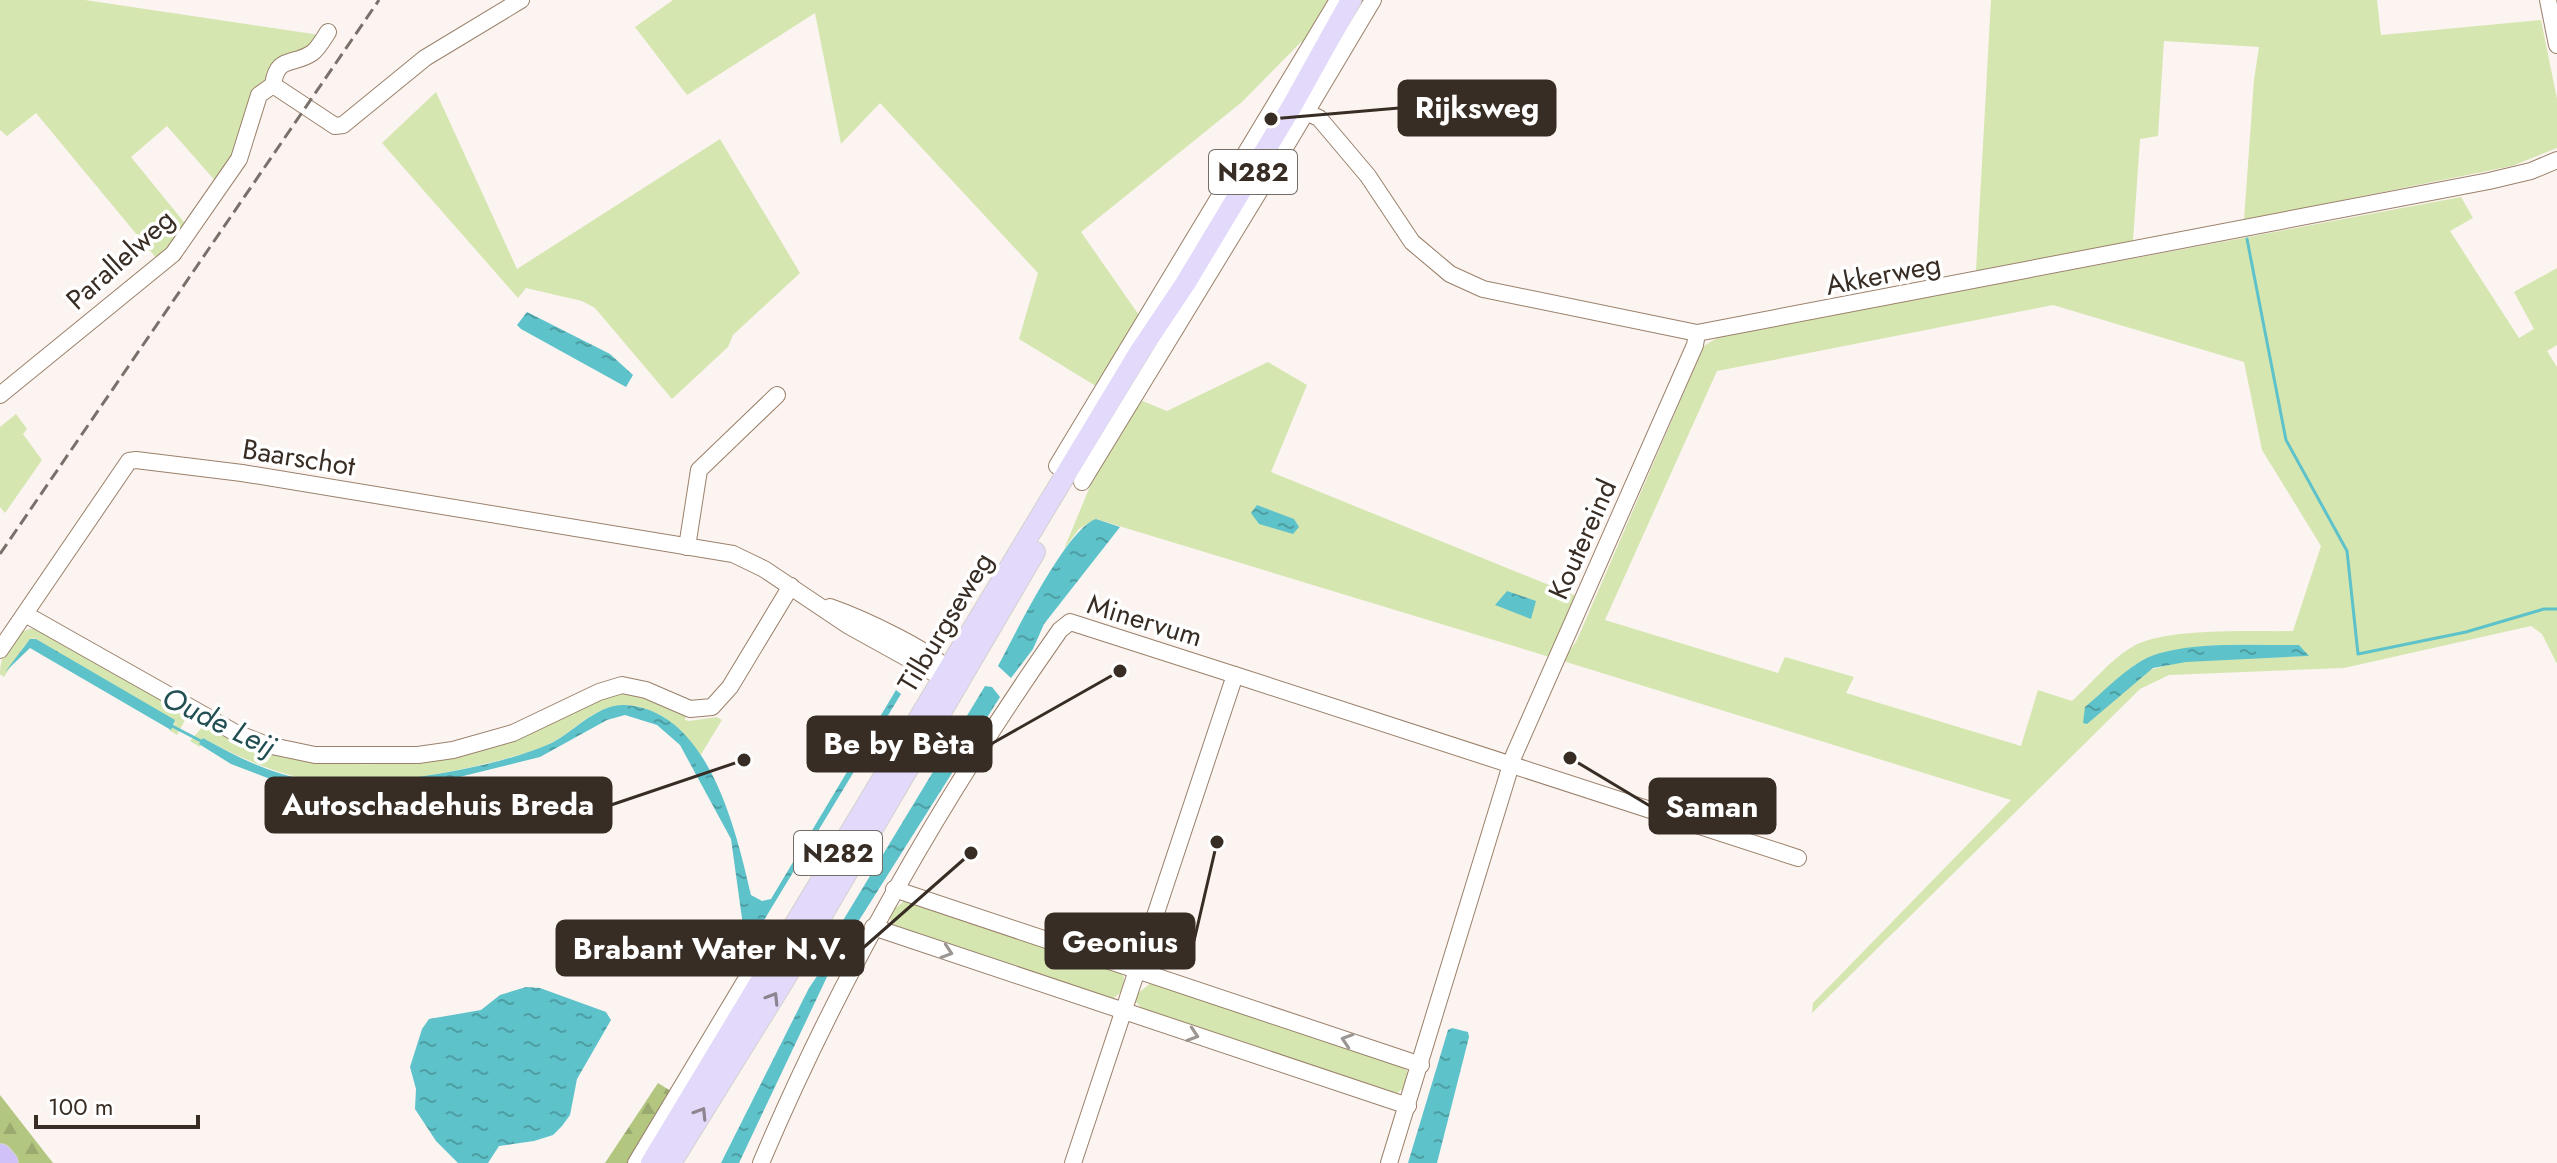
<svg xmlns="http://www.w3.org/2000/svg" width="2557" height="1163" viewBox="0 0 2557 1163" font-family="Jost,sans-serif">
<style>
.grass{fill:#d6e6b1;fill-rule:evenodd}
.forest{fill:url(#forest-firs)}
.water{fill:url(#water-ripples)}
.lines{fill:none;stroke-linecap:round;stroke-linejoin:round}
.stream{stroke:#5dc2ca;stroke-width:3}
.minor-casing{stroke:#9b806b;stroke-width:18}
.major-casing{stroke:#d3d1cf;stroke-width:22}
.highway-casing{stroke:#d3d1cf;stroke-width:26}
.minor{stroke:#fff;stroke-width:16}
.major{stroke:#e3dafb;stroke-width:20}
.highway{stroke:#d0c2f8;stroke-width:24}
.rail{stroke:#7a7069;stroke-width:3;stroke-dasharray:12 6;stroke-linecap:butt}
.oneway{stroke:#9c9692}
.oneway2{stroke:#8e8490}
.labels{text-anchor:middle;stroke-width:7;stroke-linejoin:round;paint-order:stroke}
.shield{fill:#fff;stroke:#746c66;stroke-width:2}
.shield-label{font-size:26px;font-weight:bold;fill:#382d24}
.street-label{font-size:28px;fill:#382d24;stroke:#fff}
.water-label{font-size:30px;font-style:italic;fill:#224f53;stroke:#fff}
.leader{fill:none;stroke:#382d24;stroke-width:3}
.callout-dot{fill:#382d24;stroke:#fff;stroke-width:3}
.callout{fill:#382d24;stroke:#382d24;stroke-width:3}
.callout-label{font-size:30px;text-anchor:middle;font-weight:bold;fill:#fff}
</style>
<defs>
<pattern id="forest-firs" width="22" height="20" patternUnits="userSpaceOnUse" patternTransform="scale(2)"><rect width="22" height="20" fill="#b2c680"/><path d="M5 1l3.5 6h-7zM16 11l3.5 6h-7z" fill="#9aaa6e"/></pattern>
<pattern id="water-ripples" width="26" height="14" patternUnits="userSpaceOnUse" patternTransform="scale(2)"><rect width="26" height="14" fill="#5dc2ca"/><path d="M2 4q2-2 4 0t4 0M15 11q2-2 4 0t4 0" fill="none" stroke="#4e9ea4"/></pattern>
</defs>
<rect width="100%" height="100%" fill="#fbf4f0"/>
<g class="grass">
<path d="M0,0h85l235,35 -9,13 -26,9 -67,127 -51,-58 -36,31 57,70 -31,32 -121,-146 -29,23 -7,-6z"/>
<path d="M673,0h660l-27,45 -5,-3 -59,60 -161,130 60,86 -42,70 -80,-49 19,-66 -158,-170 -39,41 -26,-131 -128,82 -52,-68z"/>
<path d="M1991,0h386l4,35 160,-15 16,79v49l-45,18 -268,54 10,-140 5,-33 -95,-6 -6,95 -18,3 -7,102 -157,30z"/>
<path d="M436,92l81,177 203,-130 80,134 -67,62 -5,12 -56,52 -77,-91 -13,-7 -56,-13 -8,10 -136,-155z"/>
<path d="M2461,197l12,21 -23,13 69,107 15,-9 -20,-37 43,-24v77l-10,6 10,16v297l-15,-30 -11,-8 -187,42 -175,7 -29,14 -328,324 1,-10 198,-203 -448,-139 14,-21 127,-294 16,-10zM2053,305l191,57 18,88 59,96 -28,85c-40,1 -128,-4 -161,16 -22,13 -41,37 -60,54l-34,-11 -17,56 -175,-53 8,-16 -69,-20 -7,16 -173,-53 112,-249zM2299,645l9,11c-41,2 -84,2 -126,6 -19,2 -36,13 -54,8 41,-32 120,-24 171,-25z"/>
<path d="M1268,362l39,23 -36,87 305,124 -23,62 -457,-139 -17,10 -15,20 27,-65 49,-84 27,11z"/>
<path d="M16,414l11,15 -4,5 19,26 -37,53 -5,-6v-80z"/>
<path d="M35,628l149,85 1,7 -8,15 -8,-5 6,-7 -141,-85 -10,8 -20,31 -4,-3c0,-20 12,-44 35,-46z"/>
<path d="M631,692l55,23 -1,5 4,1 28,-4 5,3 -22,36c-15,-27 -44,-51 -77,-51 -31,1 -53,31 -80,42 -55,20 -183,47 -239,32 -36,-9 -69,-23 -101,-41l-3,9 -10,-6 14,-16c99,54 222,48 325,7 33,-13 66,-38 102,-40z"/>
<path d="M906,900l213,72 5,5 -1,13 -11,10 -214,-71 -8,-10v-7z"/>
<path d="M1152,982l251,85 5,5 -1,13 -12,10 -251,-84 -8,-9 1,-8z"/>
</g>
<g class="forest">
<path d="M658,1083l16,10 -45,70h-24z"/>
<path d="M0,1095l53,68h-41l-12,-16z"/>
</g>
<g class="water">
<path d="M527,312l83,42 23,21 -7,12 -105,-58 -4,-4z"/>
<path d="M1257,505l37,14 5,8 -6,7 -34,-10 -8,-11z"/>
<path d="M1096,519l24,8 -76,97 -11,25 -22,29 -13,-12c17,-31 68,-137 98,-147z"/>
<path d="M1507,591l29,10 -5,18 -36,-14z"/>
<path d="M30,639h6l139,81 -4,10 -141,-82 -25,24z"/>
<path d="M2299,645l10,11 -123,6 -33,6 -66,56 -4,-1 2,-16c17,-14 34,-32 53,-44 36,-24 118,-17 161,-18z"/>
<path d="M985,686l7,1 8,10 -154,244 -13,-4z"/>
<path d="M896,690l5,4 -146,241 -2,7 4,6 -12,-8 -14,-101 -51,-94 -23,-20 -32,-10 -18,5 -67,37 -113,28 -86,6 -63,-9 -47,-18 -32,-20 4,-6c32,18 69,37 106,42 60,10 182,-11 238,-35 26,-11 49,-42 79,-40 83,6 110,126 125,190l11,6 9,-2z"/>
<path d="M832,954l2,8 -95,201h-18l88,-175z"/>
<path d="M526,987l14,1 66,24 5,8 -34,59 -7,36 -8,11 -9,9 -19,6 -35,5 -11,17h-30l-22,-22 -21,-32 1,-20 -6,-22 12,-38 7,-10 52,-9 19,-15z"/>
<path d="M1452,1028l16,4 1,5 -32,126h-29l40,-133z"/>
</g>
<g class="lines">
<g class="stream">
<path d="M2247,239l39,201 61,111 11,103 108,-22 78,-23h13"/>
<path d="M172,726l29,15"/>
</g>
<defs>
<g id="minor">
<path d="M2548,0l9,45"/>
<path d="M273,85l62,41 8,-1 82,-67 96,-58"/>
<path d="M1292,106l27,12 49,58 44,66 38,32 33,15 214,44 792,-152 42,-10 26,-11"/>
<path d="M1286,146l87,-146"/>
<path d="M0,395l173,-141 66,-95 20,-64 14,-10c4,-30 20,-19 39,-32 6,-4 12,-15 16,-21"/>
<path d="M1057,466l281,-466"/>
<path d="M1082,482l189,-310"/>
<path d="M687,547l12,-77 78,-75"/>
<path d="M830,607c29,10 109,46 125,70"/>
<path d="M25,614l209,118 33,13 48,10h103l35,-5 60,-17 86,-41 23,-7 24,5 44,19 22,-2 18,-20 61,-101"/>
<path d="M0,650l129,-189 7,-1 106,13 491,81 31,15 85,57 101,56"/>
<path d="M1235,675l563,183"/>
<path d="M894,889l527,176"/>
<path d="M873,927l535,179"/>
<path d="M636,1163l117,-195"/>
<path d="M761,1163c80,-189 181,-365 299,-533l10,-8 165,53 -162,488"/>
<path d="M1389,1163l125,-408 181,-410 2,-12"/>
</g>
<g id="major">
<path d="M651,1163l489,-812 45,-67 107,-178 59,-106"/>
<path d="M671,1163l112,-181 252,-430"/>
</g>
<path id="highway" d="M0,1156l6,7"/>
</defs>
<use href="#minor" class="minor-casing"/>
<use href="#major" class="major-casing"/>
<use href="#highway" class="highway-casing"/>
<use href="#minor" class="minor"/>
<use href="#major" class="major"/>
<use href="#highway" class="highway"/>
<path class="rail" d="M0,554l379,-554"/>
</g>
<defs><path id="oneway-chevron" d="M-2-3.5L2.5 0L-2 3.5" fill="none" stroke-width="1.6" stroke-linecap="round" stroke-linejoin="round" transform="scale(2)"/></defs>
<g class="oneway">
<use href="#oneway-chevron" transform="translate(947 952) rotate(18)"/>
<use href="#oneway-chevron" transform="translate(1193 1035) rotate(18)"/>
<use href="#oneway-chevron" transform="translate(1347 1040) rotate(-162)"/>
</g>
<g class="oneway2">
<use href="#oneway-chevron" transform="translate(773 998) rotate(-58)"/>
<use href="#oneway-chevron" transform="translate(701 1113) rotate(-58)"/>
</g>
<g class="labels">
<g class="shield">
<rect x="1209" y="150" width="88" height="44" rx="6"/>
<rect x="794" y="831" width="88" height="44" rx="6"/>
</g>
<g class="shield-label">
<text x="1253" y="181">N282</text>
<text x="838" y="862">N282</text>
</g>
<g class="street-label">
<text transform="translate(120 259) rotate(-42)" y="10">Parallelweg</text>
<text transform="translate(1883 274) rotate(-11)" y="10">Akkerweg</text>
<text transform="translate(299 457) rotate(9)" y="10">Baarschot</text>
<text transform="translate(1582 539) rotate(-66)" y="10">Koutereind</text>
<text transform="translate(1145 620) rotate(17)" y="10">Minervum</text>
<text transform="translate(945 622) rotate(-59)" y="10">Tilburgseweg</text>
</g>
<g class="water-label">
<text transform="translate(219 722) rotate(26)" y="10">Oude Leij</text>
</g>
</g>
<path class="leader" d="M1271 119L1399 108M1120 671L991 744M744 760L611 805M1570 758L1650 806M1217 842L1194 941M971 853L863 948"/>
<g class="callout-dot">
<circle cx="1271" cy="119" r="8"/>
<circle cx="1120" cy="671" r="8"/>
<circle cx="744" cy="760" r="8"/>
<circle cx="1570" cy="758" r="8"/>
<circle cx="1217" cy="842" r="8"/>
<circle cx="971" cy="853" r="8"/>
</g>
<g class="callout">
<rect x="1399" y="81" width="156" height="54" rx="8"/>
<rect x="808" y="717" width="183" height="54" rx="8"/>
<rect x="266" y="778" width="345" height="54" rx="8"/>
<rect x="1650" y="779" width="125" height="54" rx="8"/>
<rect x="1046" y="914" width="148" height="54" rx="8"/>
<rect x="557" y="921" width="306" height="54" rx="8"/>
</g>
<g class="callout-label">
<text x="1477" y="118">Rijksweg</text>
<text x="899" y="754">Be by Bèta</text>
<text x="438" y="815">Autoschadehuis Breda</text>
<text x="1712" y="817">Saman</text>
<text x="1120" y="952">Geonius</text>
<text x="710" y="959">Brabant Water N.V.</text>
</g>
<path d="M36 1115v12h162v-12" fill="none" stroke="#382d24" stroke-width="4"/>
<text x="48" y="1115" font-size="24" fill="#382d24" stroke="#ffffff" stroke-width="6" paint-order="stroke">100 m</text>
</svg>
